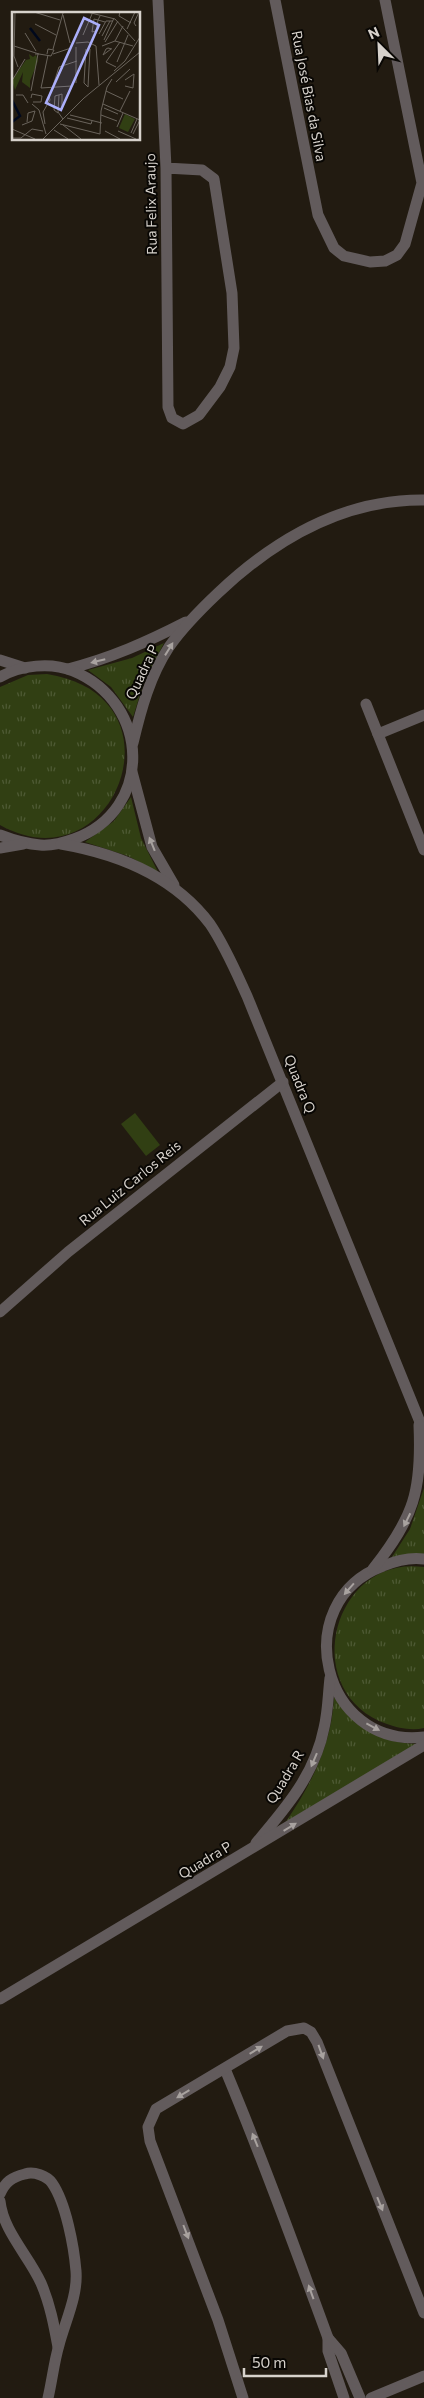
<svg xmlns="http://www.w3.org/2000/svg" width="424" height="2398" viewBox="0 0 424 2398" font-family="Commissioner,sans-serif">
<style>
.grass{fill:url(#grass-tufts)}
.green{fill:#313f13}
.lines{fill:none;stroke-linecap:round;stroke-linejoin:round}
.street{stroke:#625b5c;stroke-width:11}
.oneway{fill:#a8a29f}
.labels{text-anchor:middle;stroke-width:4;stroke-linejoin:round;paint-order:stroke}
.street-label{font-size:14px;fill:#d7d2cc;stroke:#090704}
.inset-river{fill:none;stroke:#00081c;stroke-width:2.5}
.inset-road{fill:none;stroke:#6a645c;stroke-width:1}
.view{fill:#abaffb;fill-opacity:0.15;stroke:#abaffb;stroke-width:2.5}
.inset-edge{fill:none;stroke:#d7d2cc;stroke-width:2.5}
</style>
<defs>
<pattern id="grass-tufts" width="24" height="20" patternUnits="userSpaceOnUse" patternTransform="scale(1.25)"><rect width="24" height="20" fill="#313f13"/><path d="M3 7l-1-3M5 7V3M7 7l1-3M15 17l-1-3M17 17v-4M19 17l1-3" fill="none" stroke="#4e5a34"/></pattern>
</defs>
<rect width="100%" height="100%" fill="#221b11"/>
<g class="grass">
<path d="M164,643l-20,39 -11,35 -22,-30 -23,-17 44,-12z"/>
<path d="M47,674c142,22 67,215 -47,151v-138l28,-12z"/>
<path d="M131,797l10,41 17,34 -30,-16 -43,-14 29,-21z"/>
<path d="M424,1488v66l-32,3 18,-28z"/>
<path d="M424,1567v161c-12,3 -26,0 -37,-4 -90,-32 -55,-170 37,-157z"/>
<path d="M334,1697c22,31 43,45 83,47l-132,79c26,-38 47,-79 49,-126z"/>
</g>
<path class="green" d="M135,1113l25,32 -14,11 -25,-32z"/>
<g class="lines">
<g class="street">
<path d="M158,0l8,168 2,239 4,11 11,6 16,-9 21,-28 10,-20 4,-19 -2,-55 -18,-114 -12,-9 -36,-2"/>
<path d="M275,0l43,215 16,33 10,8 26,6 15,-1 12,-6 8,-11 17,-61 -37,-183"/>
<path d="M0,660l25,8"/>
<path d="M68,669c43,-11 79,-27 118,-47"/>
<path d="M0,677c21,-12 51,-15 73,-6 78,32 81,139 1,168 -11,4 -22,7 -34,6 -14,-1 -27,-5 -40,-10"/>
<path d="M366,704l58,146"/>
<path d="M378,734l46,-19"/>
<path d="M133,743c8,-34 17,-67 36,-96 14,-20 31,-37 49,-54 56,-53 126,-94 206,-93"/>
<path d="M132,772l20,75 22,38"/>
<path d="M61,844c58,10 113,32 149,80 15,22 26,48 37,72l177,436"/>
<path d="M0,848l23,-4"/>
<path d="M0,1312l68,-60 215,-170"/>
<path d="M424,1559c-14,-2 -29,2 -41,7 -96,36 -61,183 41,171"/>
<path d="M373,1569c41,-52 49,-78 46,-144"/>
<path d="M256,1843c30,-35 59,-69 68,-115 4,-16 4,-33 6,-50"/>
<path d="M0,1999l424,-254"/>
<path d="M225,2069c37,88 70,179 103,269v13l16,47"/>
<path d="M0,2194c5,-12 12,-17 25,-20 9,-3 22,2 27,9 14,20 22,64 24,88 2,25 -11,51 -17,74 -5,17 -7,36 -11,53"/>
<path d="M0,2201c3,30 29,55 41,82 9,21 13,42 17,64"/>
<path d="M328,2338l13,15 19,45"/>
<path d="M243,2398l-25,-78 -68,-179 -2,-14 8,-18 131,-78 17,-3 7,4 6,10 107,271"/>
<path d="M371,2398l53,-22"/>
</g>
</g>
<defs><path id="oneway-solid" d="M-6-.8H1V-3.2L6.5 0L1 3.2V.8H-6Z" transform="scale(1.25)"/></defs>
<g class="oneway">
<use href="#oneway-solid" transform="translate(169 649) rotate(-58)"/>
<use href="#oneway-solid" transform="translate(98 661) rotate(166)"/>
<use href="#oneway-solid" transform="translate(152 844) rotate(-112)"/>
<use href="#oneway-solid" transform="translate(407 1520) rotate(116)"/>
<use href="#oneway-solid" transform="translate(349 1589) rotate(131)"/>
<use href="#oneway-solid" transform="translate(373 1727) rotate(28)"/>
<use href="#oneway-solid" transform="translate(314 1760) rotate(113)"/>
<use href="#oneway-solid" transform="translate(290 1827) rotate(-31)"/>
<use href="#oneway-solid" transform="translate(256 2050) rotate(-31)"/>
<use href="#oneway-solid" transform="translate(321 2052) rotate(70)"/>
<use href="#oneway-solid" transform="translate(183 2094) rotate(149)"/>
<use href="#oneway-solid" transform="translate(255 2140) rotate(-112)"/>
<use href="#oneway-solid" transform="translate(380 2204) rotate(68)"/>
<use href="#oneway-solid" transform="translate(186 2232) rotate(69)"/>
<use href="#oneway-solid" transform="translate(311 2292) rotate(-110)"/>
</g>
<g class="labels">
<g class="street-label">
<text transform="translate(309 96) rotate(79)" y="5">Rua José Bias da Silva</text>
<text transform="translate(151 204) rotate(-91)" y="5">Rua Felix Araujo</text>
<text transform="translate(142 672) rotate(-65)" y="5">Quadra P</text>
<text transform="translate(300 1084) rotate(68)" y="5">Quadra Q</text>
<text transform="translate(130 1183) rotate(-39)" y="5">Rua Luiz Carlos Reis</text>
<text transform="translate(285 1777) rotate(-59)" y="5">Quadra R</text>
<text transform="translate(205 1860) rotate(-31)" y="5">Quadra P</text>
</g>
</g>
<g transform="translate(12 12)">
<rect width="128" height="128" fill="#221b11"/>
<path d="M17,42l4,3 3,-2 2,6 -8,20v7l-8,-6 1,-10 -8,18 -3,-10 14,-20 4,-1zM113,102l10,5 -7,13 -9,-4z" fill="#313f13"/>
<path class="inset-river" d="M18,16l10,13M0,88l8,16 -8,6"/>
<path class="inset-road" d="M3,0l-1,44 4,11M22,0l26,8M75,0l28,7 20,22M108,0l-1,4 12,7M51,3l7,28M88,4l-2,4 -2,11 -4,1 2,-13 4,1 7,2M23,12l21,11M124,14l-2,-3 5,-11M115,17l8,-17M13,21l11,18M87,22l7,-13h7M71,23l9,-21M90,24l8,-15M92,28l10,-22M103,29l8,-15M93,30l13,-21M64,31l12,-1 8,4 3,39M2,34l25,8h-4M90,34l13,-5 18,5M41,37l10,-36M74,37l-2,34 4,4M99,37l-8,6 3,-6 2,-1 4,1M27,42l12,2 3,-6 -6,-1 -1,5M41,42l18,-6M36,43l-7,33 31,-2M105,50l11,-27M104,55l-10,-5 14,-20M102,59l11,-10 15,-24M1,67l12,-20M113,68l9,-6 -1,14 -8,-2M104,70l14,-13M64,71v-36M76,75l2,-38M40,77l7,-22 18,-6M19,79l7,-37M94,79l17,8M4,83h7l5,8M47,83l-1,17 5,7M19,86l1,-4 10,2 -1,6h-8M20,92l7,6 7,24M91,92l37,16M92,96l14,6M108,99l10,-20M46,101l-4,-3 1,-14 7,-2v14l-4,1M58,103l32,8M89,103l16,6M55,106l24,6 1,-3M33,112l-2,-12 7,-12 -1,-4M48,112l40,10M10,113l10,-4 3,-10 -7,2 -1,9M51,113l18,14M105,115l6,-14M0,117l23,10M42,118l14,9M93,119l15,8M106,119l18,8M119,121l6,-14M88,122l1,-23 6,-24 5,-8M121,122l7,-14M0,126h9l11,-9 11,2M31,127l41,-41 56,-46"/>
<path class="view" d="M72,6l15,7 -38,85 -15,-7z"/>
<rect width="128" height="128" class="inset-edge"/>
</g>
<g transform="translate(379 45) rotate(336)" stroke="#090704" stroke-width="4" paint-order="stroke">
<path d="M0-4L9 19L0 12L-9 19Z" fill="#d7d2cc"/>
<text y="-8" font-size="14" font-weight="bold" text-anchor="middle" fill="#d7d2cc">N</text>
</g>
<path d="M244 2368v8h82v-8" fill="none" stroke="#d7d2cc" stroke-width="2.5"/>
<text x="252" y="2368" font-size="15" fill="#d7d2cc" stroke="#090704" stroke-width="4" paint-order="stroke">50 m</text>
</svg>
